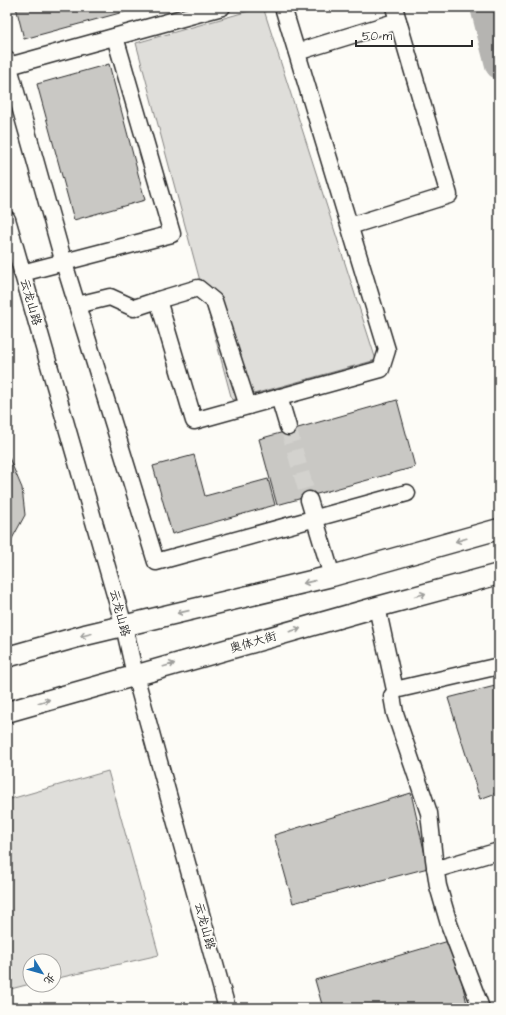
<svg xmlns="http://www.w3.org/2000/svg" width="506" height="1015" viewBox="0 0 506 1015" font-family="'Architects Daughter','LXGW WenKai TC',sans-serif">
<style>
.green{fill:#dfdeda;stroke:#858482}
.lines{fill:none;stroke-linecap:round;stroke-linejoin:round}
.river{stroke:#b5b4b1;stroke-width:28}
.building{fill:#c9c8c4;stroke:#2b2b2b}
.minor-tunnel{stroke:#d3d2ce;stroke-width:16;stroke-dasharray:16 8;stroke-linecap:butt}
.minor-casing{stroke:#2b2b2b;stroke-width:19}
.major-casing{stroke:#2b2b2b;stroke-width:23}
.minor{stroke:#fdfcf7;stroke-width:16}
.major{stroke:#fdfcf7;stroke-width:20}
.oneway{stroke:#9e9e9b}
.labels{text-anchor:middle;stroke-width:3.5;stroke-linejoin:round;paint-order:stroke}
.street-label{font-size:12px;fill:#2b2b2b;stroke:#fdfcf7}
</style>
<rect width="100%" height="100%" fill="#fdfcf7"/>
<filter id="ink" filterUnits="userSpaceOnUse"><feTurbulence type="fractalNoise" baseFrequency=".025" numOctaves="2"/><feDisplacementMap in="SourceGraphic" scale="8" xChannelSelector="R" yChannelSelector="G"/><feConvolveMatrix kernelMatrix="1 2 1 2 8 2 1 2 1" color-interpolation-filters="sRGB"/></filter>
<g filter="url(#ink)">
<g class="green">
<path d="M263,7l113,353 -144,40 -96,-357z"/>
<path d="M108,771l51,184 -105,24v-18h-24v23l-23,6v-190z"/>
</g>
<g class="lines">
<path class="river" d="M484,7l15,58"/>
</g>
<g class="building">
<path d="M16,7h126l-118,32z"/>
<path d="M109,64l36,136 -71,20 -37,-136z"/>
<path d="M397,400l18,67 -138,38 -18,-66z"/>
<path d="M7,453l15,35 3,27 -18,33z"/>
<path d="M194,455l11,41 63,-17 7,26 -103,29 -19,-68z"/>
<path d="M499,685v107l-19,7 -32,-101z"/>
<path d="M411,793l17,75 -135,35 -19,-68z"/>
<path d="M452,940l16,68h-145l-8,-28z"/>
</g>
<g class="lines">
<path class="minor-tunnel" d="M288,427l21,73"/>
<defs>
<g id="minor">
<path d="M297,52l101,-31"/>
<path d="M7,60l57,203 92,299 251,-69"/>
<path d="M9,66l213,-59"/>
<path d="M7,219l117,407 11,49 92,333"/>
<path d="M350,226l99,-31 -55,-188"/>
<path d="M22,273l150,-39 -57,-197"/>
<path d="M158,300l40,-12 16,13 34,105"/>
<path d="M77,305l33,-8 24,11 24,-8 36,121 187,-52 6,-19 -104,-343"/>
<path d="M279,397l9,30"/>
<path d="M309,500l23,76"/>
<path d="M377,607l18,83 104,-24"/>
<path d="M392,696l3,17 34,100 5,46 4,27 11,38 32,84"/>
<path d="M435,868l9,-1 55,-16"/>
</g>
<g id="major">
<path d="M7,657l78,-22 247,-59 167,-47"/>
<path d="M7,712l370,-105 122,-33"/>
</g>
</defs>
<use href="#minor" class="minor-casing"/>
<use href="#major" class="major-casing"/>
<use href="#minor" class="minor"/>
<use href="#major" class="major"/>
</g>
<defs><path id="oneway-shaft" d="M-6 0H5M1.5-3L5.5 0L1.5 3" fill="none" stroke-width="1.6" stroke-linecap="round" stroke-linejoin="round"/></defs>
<g class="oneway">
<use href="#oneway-shaft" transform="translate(461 540) rotate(164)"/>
<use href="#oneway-shaft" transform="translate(309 582) rotate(167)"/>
<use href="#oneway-shaft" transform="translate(420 595) rotate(-15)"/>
<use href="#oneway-shaft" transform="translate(183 612) rotate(167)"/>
<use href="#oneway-shaft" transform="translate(295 630) rotate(-16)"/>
<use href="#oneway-shaft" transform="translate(86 635) rotate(166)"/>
<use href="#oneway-shaft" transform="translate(169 665) rotate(-16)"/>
<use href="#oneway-shaft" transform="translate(44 701) rotate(-16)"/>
</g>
</g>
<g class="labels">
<g class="street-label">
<text transform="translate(31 302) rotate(74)" y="4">云龙山路</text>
<text transform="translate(120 613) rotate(75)" y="4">云龙山路</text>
<text transform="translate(253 642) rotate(-16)" y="4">奥体大街</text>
<text transform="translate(205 926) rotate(75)" y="4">云龙山路</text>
</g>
</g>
<rect width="506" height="1015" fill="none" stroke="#fdfcf7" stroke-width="24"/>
<rect x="12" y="12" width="482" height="991" fill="none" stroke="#2b2b2b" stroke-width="1.5" filter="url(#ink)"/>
<g transform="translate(42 973) rotate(127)"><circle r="19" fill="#fdfcf7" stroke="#a9a8a5"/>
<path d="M0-3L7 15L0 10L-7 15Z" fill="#1f6fb2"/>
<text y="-6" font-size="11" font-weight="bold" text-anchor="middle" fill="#2b2b2b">北</text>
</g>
<path d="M356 40v6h116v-6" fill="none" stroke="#2b2b2b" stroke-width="2"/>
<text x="362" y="40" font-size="12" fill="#2b2b2b" stroke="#fdfcf7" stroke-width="3" paint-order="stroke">50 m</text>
</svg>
